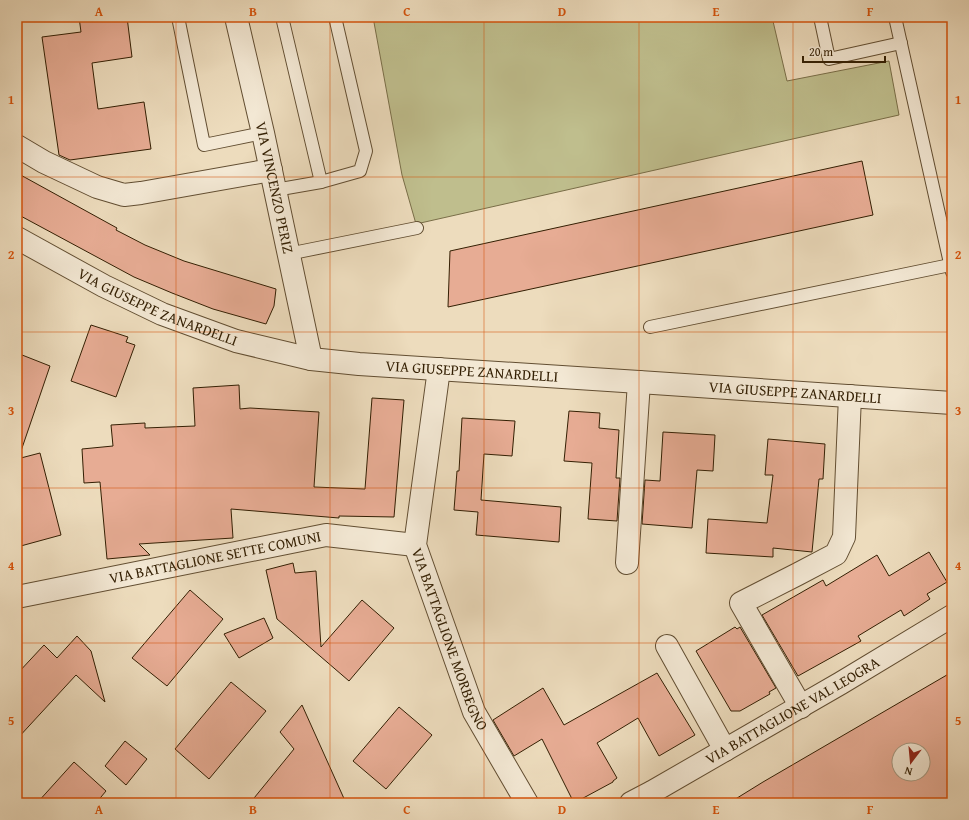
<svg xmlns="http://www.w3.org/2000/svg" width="969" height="820" viewBox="0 0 969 820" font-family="'Gentium Book Plus',serif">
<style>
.green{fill:#bfbe8d;stroke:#796e48}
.building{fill:#e7ac94;stroke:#331f03;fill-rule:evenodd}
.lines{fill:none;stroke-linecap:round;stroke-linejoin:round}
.service-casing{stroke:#624e32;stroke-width:14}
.minor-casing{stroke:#624e32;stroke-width:24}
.tertiary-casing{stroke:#624e32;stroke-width:24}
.service{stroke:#f3e8d4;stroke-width:12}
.minor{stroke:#f3e8d4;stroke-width:22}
.tertiary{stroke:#f3e8d4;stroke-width:22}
.grid{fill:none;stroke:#d6530b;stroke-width:1;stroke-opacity:0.55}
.labels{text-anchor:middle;stroke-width:3.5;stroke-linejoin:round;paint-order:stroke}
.street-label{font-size:15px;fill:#331f03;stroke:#f3e8d4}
.neatline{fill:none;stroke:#d6530b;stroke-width:1.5}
.grid-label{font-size:13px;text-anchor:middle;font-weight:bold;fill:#d6530b}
</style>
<rect width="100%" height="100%" fill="#eddcbd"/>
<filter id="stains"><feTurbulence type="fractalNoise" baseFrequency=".005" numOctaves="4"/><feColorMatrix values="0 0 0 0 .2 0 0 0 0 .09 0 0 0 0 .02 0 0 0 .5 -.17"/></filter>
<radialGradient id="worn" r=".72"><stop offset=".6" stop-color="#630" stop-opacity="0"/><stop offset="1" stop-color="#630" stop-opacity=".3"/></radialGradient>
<path class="green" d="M373,17h399l15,64 102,-20 10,54 -483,109 -14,-49z"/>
<g class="building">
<path d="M79,17h48l5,40 -40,6 6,46 46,-7 7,47 -81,11 -11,-5 -17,-118 39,-5z"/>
<path d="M862,161l11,54 -425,92 2,-56z"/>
<path d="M17,173l100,55 -1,2 29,15 39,16 92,28 -2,17 -8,18 -53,-15 -41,-16 -38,-16 -117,-63z"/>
<path d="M91,325l37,12 -2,5 9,3 -19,52 -45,-16z"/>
<path d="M17,353l33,13 -29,85 -4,-1z"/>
<path d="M239,385l1,24 10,-1 69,4 -5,75 51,2 7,-91 32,2 -10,117 -55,-1v2l-108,-9 2,29 -94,6 11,11 -43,4 -7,-77 -16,1 -2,-34 31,-3 -2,-21 34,-2v5l50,-2 -2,-38z"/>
<path d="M569,411l31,2 -1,15 20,2 -3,48h4l-3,43 -29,-2 4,-56 -28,-2z"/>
<path d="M462,418l53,3 -3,35 -28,-2 -3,46 80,7 -2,35 -83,-7 2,-23 -24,-2 3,-39h2z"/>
<path d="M663,432l52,3 -2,36 -16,-1 -5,58 -50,-4 3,-44 15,1z"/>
<path d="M768,439l57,5 -2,35h-4l-7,73 -39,-4v9l-67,-4 2,-34 59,4 6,-48h-8z"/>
<path d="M40,453l21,82 -44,12v-88z"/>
<path d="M929,552l18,30 -20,12 3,5 -26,17 -3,-6 -43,26 3,5 -63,35 -36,-61 61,-35 3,6 51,-31 12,21z"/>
<path d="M293,563l2,10 21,-2 5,76 41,-47 32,28 -45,53 -72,-62 -11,-49z"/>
<path d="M190,590l33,29 -56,67 -35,-28z"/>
<path d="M264,618l9,20 -34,20 -15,-24z"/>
<path d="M735,627l2,2 3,-2 36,61 -7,4 1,2 -30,17h-9l-35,-60z"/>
<path d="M77,636l14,15 14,51 -29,-27 -59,64v-65l27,-29 13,13z"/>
<path d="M952,672v131h-223l34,-21zM899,750h24v24h-24z"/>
<path d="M657,673l38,62 -36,21 -21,-38 -41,25 20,35 -4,3v1l-39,21 -32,-64 -28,17 -21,-36 50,-32 21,37z"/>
<path d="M231,682l35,29 -57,68 -34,-30z"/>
<path d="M302,705l44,98h-96l44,-54 -14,-17z"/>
<path d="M399,707l33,28 -46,54 -33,-28z"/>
<path d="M125,741l22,18 -21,26 -21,-19z"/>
<path d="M74,762l32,29 -10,12h-59z"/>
</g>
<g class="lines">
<defs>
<g id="service">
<path d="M178,17l26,128 59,-12"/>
<path d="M282,17l39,165"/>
<path d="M820,17l9,42 72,-16"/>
<path d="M895,17l57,255"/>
<path d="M275,190l46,-8 39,-11 6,-20 -31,-134"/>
<path d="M288,254l129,-26"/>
<path d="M650,327l300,-62"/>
</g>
<g id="minor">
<path id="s1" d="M236,17l27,116 48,226"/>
<path d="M17,146l27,16 53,25 27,8 17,-2 130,-23"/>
<path id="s2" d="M439,369l-24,176 59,167 53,91"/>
<path d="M627,563l12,-181"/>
<path id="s3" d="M17,597l309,-62 89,10"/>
<path d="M667,646l58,104"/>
<path d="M801,707l-60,-104 57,-29 38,-20 8,-17 6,-141"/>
</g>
<g id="tertiary">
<path id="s4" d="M17,238l87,48 58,28 74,27 75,18 48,5 280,18 313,21"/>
<path id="s5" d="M631,803l21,-11 189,-109 111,-67"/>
</g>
</defs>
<use href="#service" class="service-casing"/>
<use href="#minor" class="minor-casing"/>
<use href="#tertiary" class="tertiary-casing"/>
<use href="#service" class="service"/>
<use href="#minor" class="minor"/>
<use href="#tertiary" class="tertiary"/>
</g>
<path class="grid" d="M176,17v786M330,17v786M484,17v786M639,17v786M793,17v786M17,177h935M17,332h935M17,488h935M17,643h935"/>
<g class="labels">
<g class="street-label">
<text dy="5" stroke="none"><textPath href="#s1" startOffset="175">VIA VINCENZO PERIZ</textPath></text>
<text dy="5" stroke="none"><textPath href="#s4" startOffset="157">VIA GIUSEPPE ZANARDELLI</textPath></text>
<text dy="5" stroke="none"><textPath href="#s4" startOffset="481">VIA GIUSEPPE ZANARDELLI</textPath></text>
<text dy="5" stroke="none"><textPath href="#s4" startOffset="805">VIA GIUSEPPE ZANARDELLI</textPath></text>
<text dy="5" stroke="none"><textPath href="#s3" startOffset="202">VIA BATTAGLIONE SETTE COMUNI</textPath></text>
<text dy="5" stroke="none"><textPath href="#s2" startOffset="278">VIA BATTAGLIONE MORBEGNO</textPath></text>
<text dy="5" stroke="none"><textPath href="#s5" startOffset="186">VIA BATTAGLIONE VAL LEOGRA</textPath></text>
</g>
</g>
<rect width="969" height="820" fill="none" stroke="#eddcbd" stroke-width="44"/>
<g transform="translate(911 762) rotate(196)"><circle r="19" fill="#f3e8d4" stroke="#a69880"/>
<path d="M0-3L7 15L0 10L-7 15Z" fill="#8f2418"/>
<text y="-6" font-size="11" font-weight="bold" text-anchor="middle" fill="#331f03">N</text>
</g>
<path d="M803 56v6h82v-6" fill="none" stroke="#331f03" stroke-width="2"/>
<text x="809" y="56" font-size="12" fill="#331f03" stroke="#f3e8d4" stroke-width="3" paint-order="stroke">20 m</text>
<rect x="22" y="22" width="925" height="776" class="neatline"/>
<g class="grid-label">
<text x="99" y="16">A</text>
<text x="253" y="16">B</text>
<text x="407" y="16">C</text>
<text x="562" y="16">D</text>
<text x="716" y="16">E</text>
<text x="870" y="16">F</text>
<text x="11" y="104">1</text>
<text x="958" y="104">1</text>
<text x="11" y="259">2</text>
<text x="958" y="259">2</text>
<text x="11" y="415">3</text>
<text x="958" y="415">3</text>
<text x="11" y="570">4</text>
<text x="958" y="570">4</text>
<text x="11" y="725">5</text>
<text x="958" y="725">5</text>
<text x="99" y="814">A</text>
<text x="253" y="814">B</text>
<text x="407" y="814">C</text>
<text x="562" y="814">D</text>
<text x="716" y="814">E</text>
<text x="870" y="814">F</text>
</g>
<rect width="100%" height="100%" filter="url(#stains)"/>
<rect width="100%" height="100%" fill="url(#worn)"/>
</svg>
